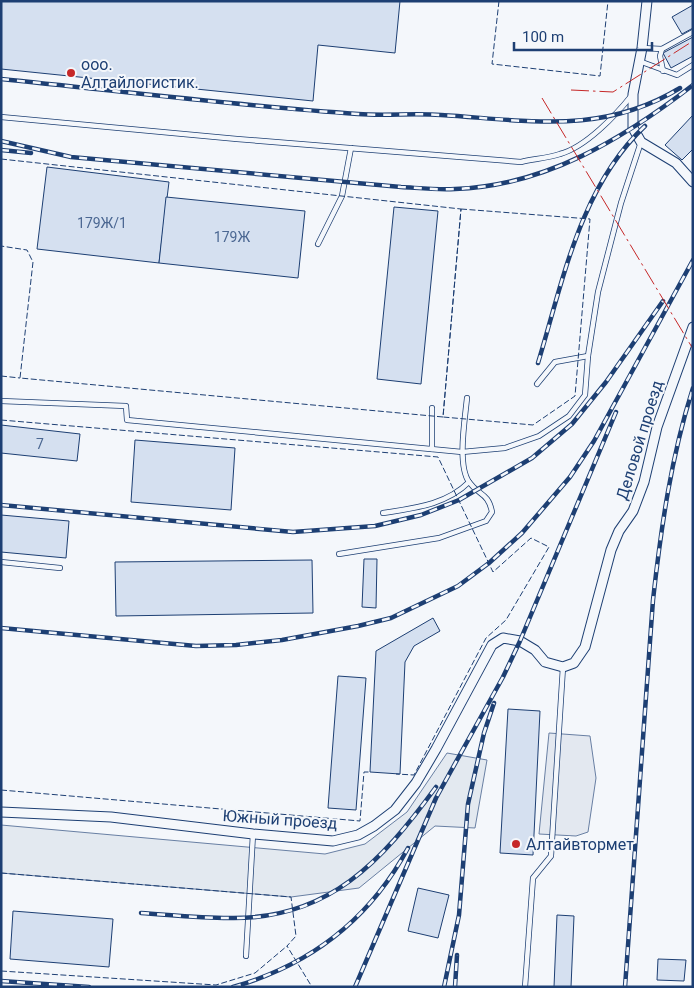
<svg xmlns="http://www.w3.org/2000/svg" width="694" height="988" viewBox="0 0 694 988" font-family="Roboto,sans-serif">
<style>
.green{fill:#e3e9f0;stroke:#687fa3}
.parking{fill:#e3e8f0;stroke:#687fa3}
.building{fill:#d5e0f0;stroke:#1d3f73}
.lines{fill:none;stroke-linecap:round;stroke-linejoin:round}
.lane-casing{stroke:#1d3f73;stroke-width:6}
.street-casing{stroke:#1d3f73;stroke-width:11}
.lane{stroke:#f4f7fb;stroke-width:4.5}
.street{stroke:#f4f7fb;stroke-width:9}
.rail-casing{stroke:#1d3f73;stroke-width:4.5}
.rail{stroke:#f4f7fb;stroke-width:2.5;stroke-dasharray:8;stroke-linecap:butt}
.fence{stroke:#1d3f73;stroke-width:1;stroke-dasharray:6 2.5;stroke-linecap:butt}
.power{stroke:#c62828;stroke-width:1;stroke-dasharray:18 4 2.5 4;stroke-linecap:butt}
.poi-dot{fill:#c62828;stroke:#f4f7fb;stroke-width:2}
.labels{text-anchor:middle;stroke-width:4;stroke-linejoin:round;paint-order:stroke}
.number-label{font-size:14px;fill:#4b6792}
.poi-label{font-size:16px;fill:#1d3f73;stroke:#f4f7fb;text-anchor:start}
.street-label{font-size:16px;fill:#1d3f73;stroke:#f4f7fb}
</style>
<rect width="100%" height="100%" fill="#f4f7fb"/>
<path class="green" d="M447,753l40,7 -12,68 -40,-2 -76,62 -68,9 -290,-24v-48l324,29 40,-10 42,-32z"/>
<path class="parking" d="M549,733l41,3 6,42 -8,54 -12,4 -37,-2z"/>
<g class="building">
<path d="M1,1h399l-5,52 -77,-8 -5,56 -312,-32z"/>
<path d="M693,5v23l-11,6 -10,-17z"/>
<path d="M693,37v19l-22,12 -8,-15z"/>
<path d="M693,115v34l-11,11 -17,-15z"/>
<path d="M47,167l122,15 -10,81 -122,-14z"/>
<path d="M166,197l139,14 -7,67 -139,-15z"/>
<path d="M394,207l44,4 -17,173 -44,-5z"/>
<path d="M1,425l79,9 -3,27 -76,-8z"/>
<path d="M135,440l100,8 -4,62 -100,-8z"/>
<path d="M1,515l68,6 -3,37 -65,-6z"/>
<path d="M364,559h13l-1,49 -14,-1z"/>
<path d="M312,560l1,53 -197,3 -1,-54z"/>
<path d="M433,618l7,13 -26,15 -9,16 -5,112 -30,-2 6,-121z"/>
<path d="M338,676l28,2 -10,132 -28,-2z"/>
<path d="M508,709l32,2 -7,144 -33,-2z"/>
<path d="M418,888l31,7 -11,43 -30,-7z"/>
<path d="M13,911l100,8 -4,48 -99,-8z"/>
<path d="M557,915l17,1 -3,71h-17z"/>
<path d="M658,959l28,1 -2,21 -27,-1z"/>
</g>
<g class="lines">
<defs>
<g id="lane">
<path d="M642,48l20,1 31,-17"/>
<path d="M662,49l-2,7 3,15"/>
<path d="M639,61l38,14 16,-10"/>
<path d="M1,117l236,22 284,23c13,-3 27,-4 39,-8 26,-7 56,-39 72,-59"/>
<path d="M318,244l24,-48 9,-48"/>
<path d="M537,384l18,-22 33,-6"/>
<path d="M1,401l125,5 1,14 335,32 43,-4 34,-12 30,-20 16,-21 3,-39 10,-64 23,-89 20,-61"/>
<path d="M432,408v41"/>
<path d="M383,513c31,-5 63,-8 86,-31"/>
<path d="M339,554l100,-16 47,-17 6,-9c-4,-20 -13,-16 -23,-30 -12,-17 -4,-63 -2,-84"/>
<path d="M1,562l59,6"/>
<path d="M246,956l7,-122"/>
<path d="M525,987l8,-109 18,-22 12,-189"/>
</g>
<g id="street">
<path d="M647,1l-5,47 -9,46v34l8,14 35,21 17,19"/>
<path d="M1,812l110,5 142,17 80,7 25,-6 16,-9 21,-16 21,-27 20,-34 56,-104 11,-7 17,3 15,9 10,12 18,5 11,-4 11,-16 26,-97 8,-19 14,-20 11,-29 13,-55 36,-100"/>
</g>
</defs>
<use href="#lane" class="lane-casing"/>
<use href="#street" class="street-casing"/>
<use href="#lane" class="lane"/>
<use href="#street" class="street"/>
<defs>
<g id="rail">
<path d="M1,79c119,12 238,27 357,35 28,2 55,-1 83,1 86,5 160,21 239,-27"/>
<path d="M1,141l70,16 330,30c18,1 36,3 54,2 90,-3 168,-50 238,-104"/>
<path d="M1,150l30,3"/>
<path d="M538,363c25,-82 42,-176 107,-237"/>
<path d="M1,505l292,27 82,-6 46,-11 38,-15 73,-42 40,-34 34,-42 57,-81"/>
<path d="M1,628l195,18 40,-1 46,-5 76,-14 33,-8 67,-32 31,-23 33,-30 48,-56 24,-36 99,-181"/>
<path d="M141,913c30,2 59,5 88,5 100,2 153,-57 207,-131"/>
<path d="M1,981l88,6"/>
<path d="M233,987c77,-22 137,-68 175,-139"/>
<path d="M355,987l81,-189 67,-121 17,-36 96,-229"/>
<path d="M444,987l15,-72 9,-111 16,-71 10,-30"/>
<path d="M455,987l2,-32"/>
<path d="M625,987l28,-387c8,-72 18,-143 40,-212"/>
</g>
</defs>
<use href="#rail" class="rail-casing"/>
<use href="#rail" class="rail"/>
<g class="fence">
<path d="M499,1l-7,63 108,12 8,-75"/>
<path d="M1,159l460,50 -18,208 -423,-39 13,-116 -6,-12 -26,-4"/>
<path d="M461,209l129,10 -15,177 -42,29 -90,-8z"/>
<path d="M1,376l19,2"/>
<path d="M1,420l437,37 55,115 38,-34 18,9 -43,73 -20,18 -72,137 -18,-1"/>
<path d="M1,790l359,31 4,-49h7"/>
<path d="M1,873l290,24 5,39 -9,10 25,41"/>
<path d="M1,971l215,14 39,-12 32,-27"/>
</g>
<g class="power">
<path d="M571,90l42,2 80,-51"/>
<path d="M542,98l151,251"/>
</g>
</g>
<g class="poi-dot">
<circle cx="71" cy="73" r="5"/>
<circle cx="516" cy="844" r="5"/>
</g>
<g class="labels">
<g class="number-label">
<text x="102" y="228">179Ж/1</text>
<text x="232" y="242">179Ж</text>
<text x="40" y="449">7</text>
</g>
<g class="poi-label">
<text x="81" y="70">ооо.<tspan x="81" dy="18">Алтайлогистик.</tspan></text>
<text x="526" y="850">Алтайвтормет</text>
</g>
<g class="street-label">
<text transform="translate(639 440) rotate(-73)" y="6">Деловой проезд</text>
<text transform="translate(280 819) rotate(4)" y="6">Южный проезд</text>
</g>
</g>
<rect width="694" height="988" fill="none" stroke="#1d3f73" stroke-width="5"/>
<path d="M514 42v8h138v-8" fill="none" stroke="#1d3f73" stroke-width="2.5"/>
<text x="522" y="42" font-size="15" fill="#1d3f73" stroke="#f4f7fb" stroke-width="4" paint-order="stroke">100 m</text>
</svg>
